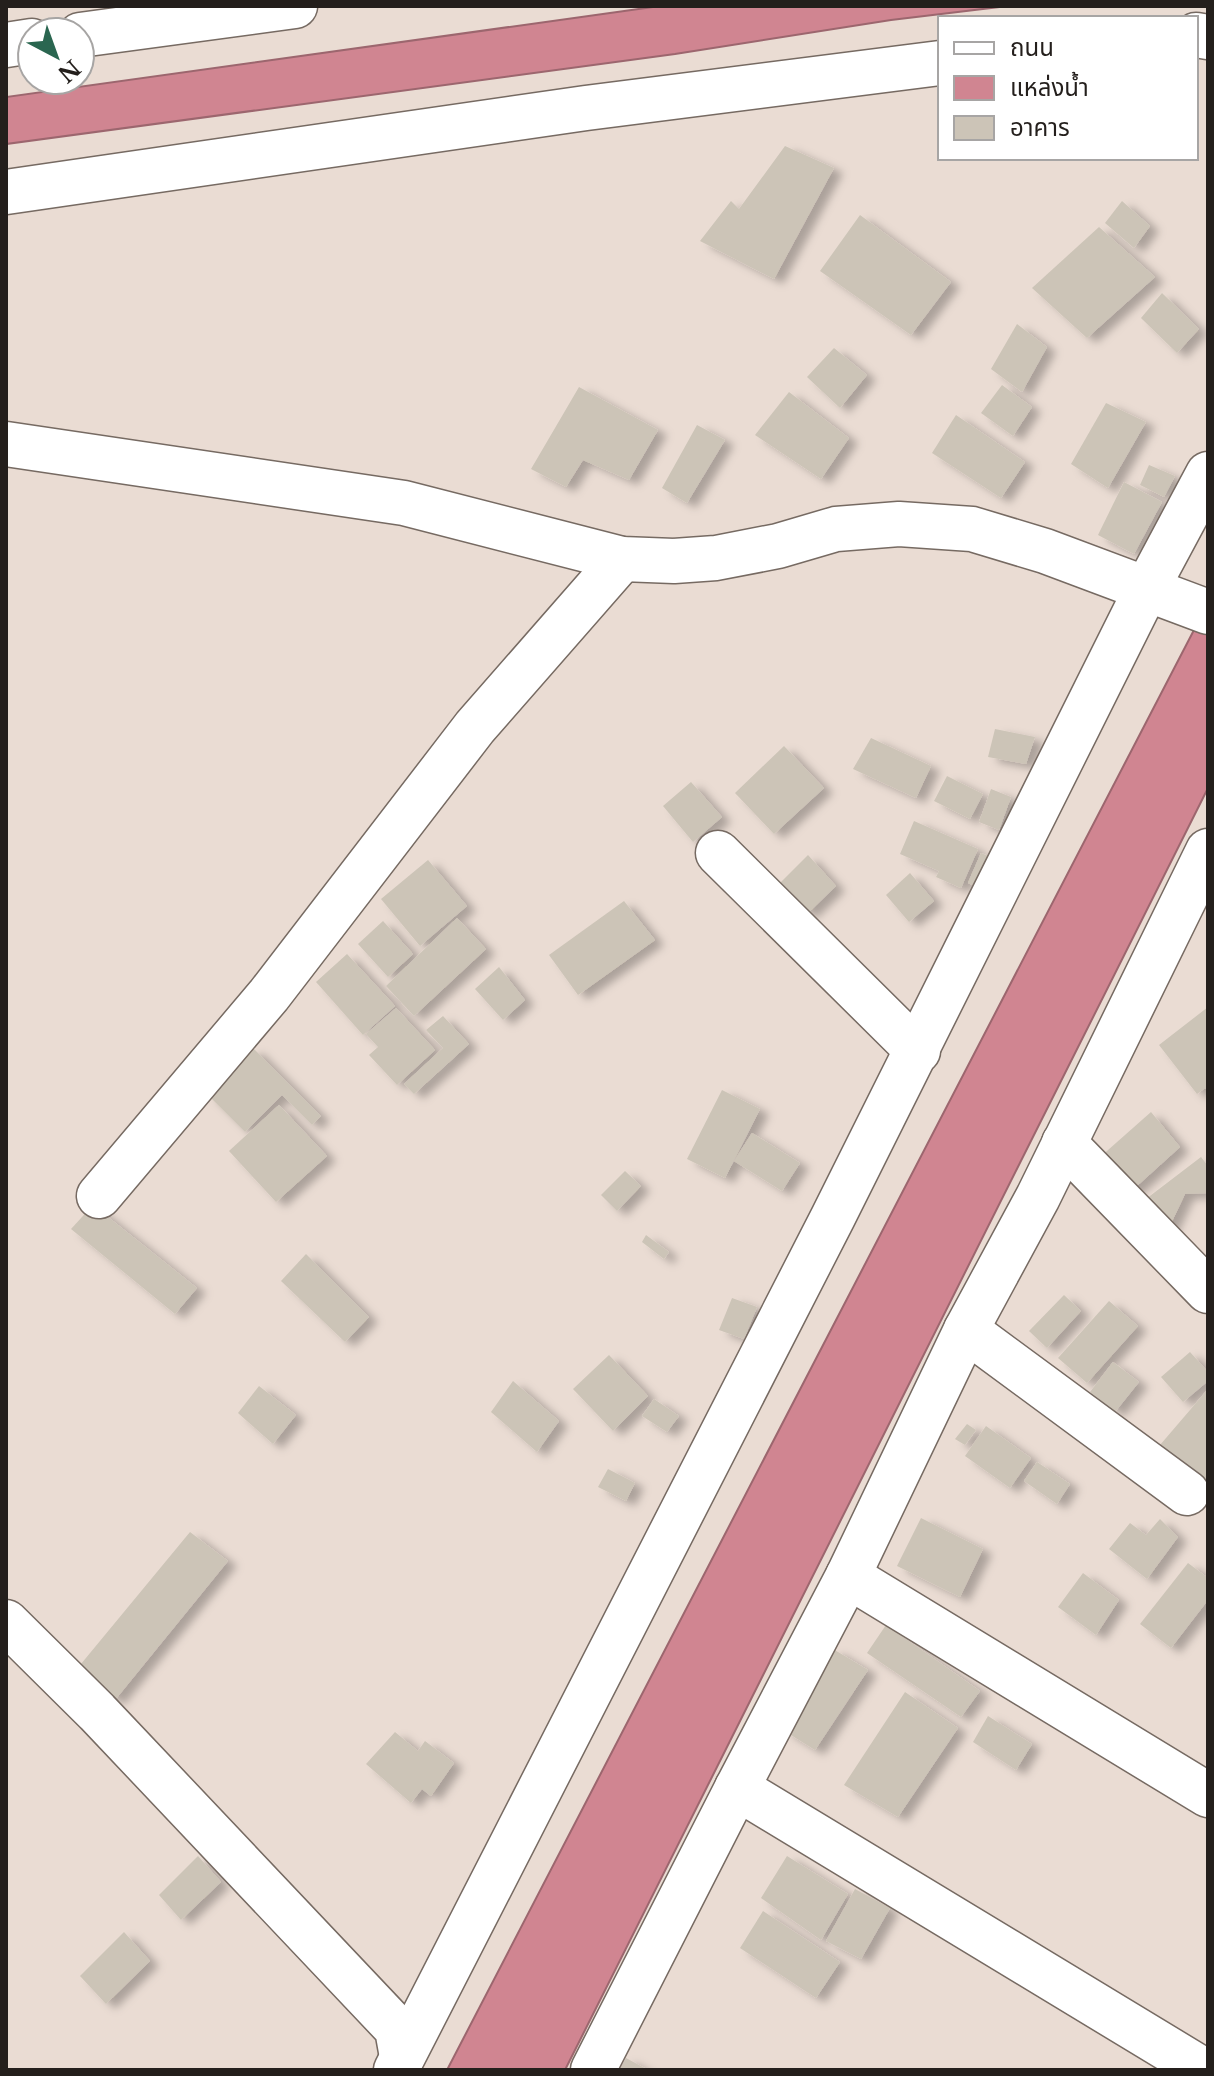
<svg xmlns="http://www.w3.org/2000/svg" width="1214" height="2076" viewBox="0 0 1214 2076" font-family="'Libre Baskerville','Noto Sans Thai',serif">
<style>
.water{fill:#d08591;stroke:#9c666e;stroke-width:2}
.building{fill:#ccc4b7;filter:url(#shadow)}
.lines{fill:none;stroke-linecap:round;stroke-linejoin:round}
.minor-casing{stroke:#766a62;stroke-width:47}
.minor{stroke:#fff;stroke-width:44}
</style>
<defs>
<filter id="shadow"><feDropShadow dx="9" dy="5" stdDeviation="4" flood-color="#0004"/></filter>
</defs>
<rect width="100%" height="100%" fill="#eadcd3"/>
<g class="water">
<path d="M660,6h348l-117,14 -216,34 -669,90v-47z"/>
<path d="M1208,603v185l-643,1282h-118z"/>
</g>
<g class="building">
<path d="M785,146l49,22 -60,111 -74,-38 31,-40 8,8z"/>
<path d="M1122,201l28,25 -16,22 -29,-25z"/>
<path d="M860,215l91,67 -40,53 -91,-64z"/>
<path d="M1099,227l56,50 -68,61 -55,-50z"/>
<path d="M1162,293l37,36 -22,24 -36,-35z"/>
<path d="M1017,324l30,23 -25,45 -31,-23z"/>
<path d="M834,348l33,27 -27,33 -33,-31z"/>
<path d="M1002,385l30,22 -19,29 -32,-23z"/>
<path d="M579,387l79,43 -29,50 -46,-20 -17,27 -35,-18z"/>
<path d="M789,392l60,46 -28,41 -66,-44z"/>
<path d="M1106,403l40,19 -38,66 -37,-24z"/>
<path d="M956,415l69,47 -24,36 -69,-45z"/>
<path d="M697,425l28,15 -38,63 -25,-15z"/>
<path d="M1149,465l26,11 -11,21 -24,-12z"/>
<path d="M1124,482l38,20 -28,52 -36,-19z"/>
<path d="M995,729l40,8 -9,27 -38,-7z"/>
<path d="M871,738l60,28 -15,32 -63,-29z"/>
<path d="M784,746l40,42 -50,46 -39,-41z"/>
<path d="M947,776l36,18 -13,25 -36,-18z"/>
<path d="M691,782l31,35 -29,25 -30,-36z"/>
<path d="M991,789l20,8 -12,33 -20,-8z"/>
<path d="M914,821l64,28 -17,39 -25,-11 3,-6 -39,-17z"/>
<path d="M981,853l16,7 -14,30 -15,-7z"/>
<path d="M808,855l28,31 -29,28 -29,-29z"/>
<path d="M428,860l39,46 -47,40 -39,-47z"/>
<path d="M910,873l24,28 -25,21 -23,-27z"/>
<path d="M624,901l31,39 -77,55 -29,-40z"/>
<path d="M457,918l29,31 -72,67 -28,-30z"/>
<path d="M383,921l30,33 -25,23 -30,-33z"/>
<path d="M347,954l48,52 -32,29 -47,-53z"/>
<path d="M499,967l26,33 -22,20 -28,-31z"/>
<path d="M1208,1007v84l-3,-3 -8,6 -38,-49z"/>
<path d="M396,1008l39,42 -38,35 -28,-30 9,-8 -12,-13z"/>
<path d="M443,1016l26,28 -55,50 -10,-10 39,-36 -17,-18z"/>
<path d="M253,1048l68,68 -9,9 -30,-30 -37,37 -38,-38z"/>
<path d="M722,1090l38,19 -35,69 -38,-19z"/>
<path d="M279,1105l48,51 -51,46 -47,-51z"/>
<path d="M1151,1112l29,35 -53,48 -28,-37z"/>
<path d="M752,1133l48,30 -18,28 -48,-30z"/>
<path d="M1201,1157l7,9v27l-23,1 -19,40 -24,-32z"/>
<path d="M625,1171l16,15 -24,25 -16,-16z"/>
<path d="M93,1205l104,83 -22,26 -104,-85z"/>
<path d="M646,1235l23,17 -5,7 -22,-17z"/>
<path d="M306,1254l63,63 -24,25 -64,-61z"/>
<path d="M1064,1295l17,16 -34,37 -18,-17z"/>
<path d="M732,1298l25,9 -13,32 -25,-9z"/>
<path d="M1109,1301l29,25 -51,57 -29,-25z"/>
<path d="M1190,1352l18,20v9l-25,21 -22,-25z"/>
<path d="M609,1355l39,41 -35,35 -40,-42z"/>
<path d="M1113,1362l26,20 -24,30 -25,-20z"/>
<path d="M513,1381l46,40 -22,31 -46,-40z"/>
<path d="M259,1386l37,29 -23,29 -35,-31z"/>
<path d="M1208,1389v91l-9,11 -45,-39z"/>
<path d="M654,1399l25,17 -12,16 -25,-16z"/>
<path d="M967,1424l9,6 -11,15 -10,-6z"/>
<path d="M986,1426l45,32 -21,30 -45,-32z"/>
<path d="M1037,1462l33,22 -13,20 -33,-23z"/>
<path d="M608,1469l27,14 -9,18 -28,-14z"/>
<path d="M921,1518l62,31 -23,48 -63,-31z"/>
<path d="M1160,1519l18,18 -31,42 -38,-30 21,-26 16,12z"/>
<path d="M190,1532l38,29 -113,139 -39,-30z"/>
<path d="M1188,1563l20,15v22l-37,48 -31,-24z"/>
<path d="M1083,1573l36,27 -23,35 -38,-28z"/>
<path d="M886,1625l94,66 -19,26 -94,-64z"/>
<path d="M833,1649l35,21 -53,80 -32,-20z"/>
<path d="M905,1692l53,36 -60,89 -54,-32z"/>
<path d="M988,1716l44,28 -16,26 -43,-28z"/>
<path d="M395,1732l23,19 7,-10 29,22 -23,33 -9,-7 -11,14 -45,-39z"/>
<path d="M198,1856l23,26 -40,38 -22,-25z"/>
<path d="M787,1856l61,38 -27,46 -60,-42z"/>
<path d="M855,1889l35,19 -29,51 -35,-18z"/>
<path d="M763,1911l77,51 -24,36 -76,-50z"/>
<path d="M124,1932l26,29 -44,43 -26,-28z"/>
<path d="M626,2058l22,12h-29z"/>
</g>
<g class="lines">
<defs>
<g id="minor">
<path d="M80,35l215,-29"/>
<path d="M1196,35l12,2"/>
<path d="M6,45l26,-4"/>
<path d="M6,192l580,-84 354,-45"/>
<path d="M6,444l398,59 218,56 52,2 42,-3 62,-12 58,-17 63,-5 73,5 73,22 163,61"/>
<path d="M718,853l200,198"/>
<path d="M1064,1143l144,148"/>
<path d="M99,1196l170,-201 206,-268 147,-168"/>
<path d="M966,1330l221,163"/>
<path d="M848,1576l360,219"/>
<path d="M6,1622l91,90 300,317 5,28"/>
<path d="M737,1788l466,282"/>
<path d="M396,2070l437,-853 313,-627 62,-116"/>
<path d="M593,2070l144,-282 111,-212 118,-246 72,-133 170,-346"/>
</g>
</defs>
<use href="#minor" class="minor-casing"/>
<use href="#minor" class="minor"/>
</g>
<rect width="1214" height="2076" fill="none" stroke="#241f1c" stroke-width="16"/>
<rect x="938" y="16" width="260" height="144" fill="#ffffff" stroke="#a7a5a4" stroke-width="2"/>
<rect x="954" y="42" width="40" height="12" fill="#ffffff" stroke="#a7a5a4" stroke-width="2"/>
<text x="1010" y="56" font-size="24" fill="#241f1c">ถนน</text>
<rect x="954" y="76" width="40" height="24" fill="#d08591" stroke="#a7a5a4" stroke-width="2"/>
<text x="1010" y="96" font-size="24" fill="#241f1c">แหล่งน้ำ</text>
<rect x="954" y="116" width="40" height="24" fill="#ccc4b7" stroke="#a7a5a4" stroke-width="2"/>
<text x="1010" y="136" font-size="24" fill="#241f1c">อาคาร</text>
<g transform="translate(56 56) rotate(139)"><circle r="38" fill="#ffffff" stroke="#a7a5a4" stroke-width="2"/>
<path d="M0-6L14 30L0 20L-14 30Z" fill="#2a6650"/>
<text y="-12" font-size="22" font-weight="bold" text-anchor="middle" fill="#241f1c">N</text>
</g>
</svg>
